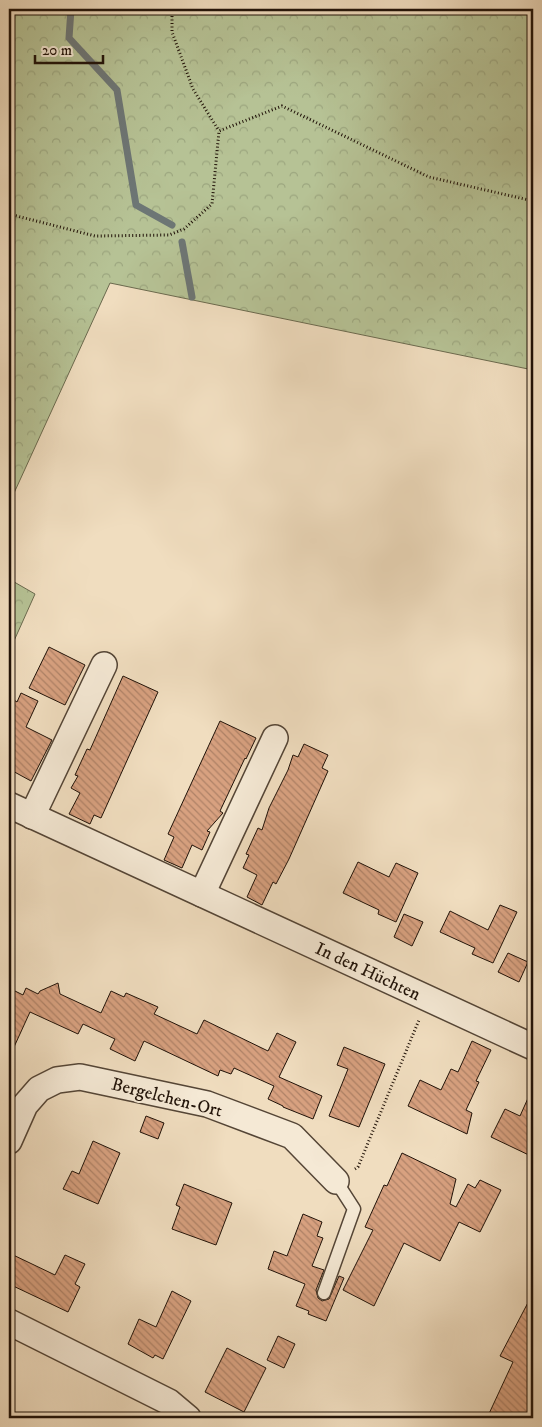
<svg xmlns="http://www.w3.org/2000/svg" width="542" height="1427" viewBox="0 0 542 1427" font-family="'IM FELL DW Pica',serif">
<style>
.forest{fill:url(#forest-crowns);stroke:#6b6a4e}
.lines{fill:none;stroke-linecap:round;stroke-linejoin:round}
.stream{stroke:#6d7675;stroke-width:7}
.building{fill:url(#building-back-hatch);stroke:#201208}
.service-casing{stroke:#544536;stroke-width:15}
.minor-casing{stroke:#544536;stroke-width:28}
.path{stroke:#201208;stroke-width:3;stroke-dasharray:1 2.5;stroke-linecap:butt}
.service{stroke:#f5e9d5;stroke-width:12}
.minor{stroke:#f5e9d5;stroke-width:25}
.labels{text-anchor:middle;stroke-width:4;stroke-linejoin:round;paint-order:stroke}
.street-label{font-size:18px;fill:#201208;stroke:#f5e9d5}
</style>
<defs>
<pattern id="forest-crowns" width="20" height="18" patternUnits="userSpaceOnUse" patternTransform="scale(1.25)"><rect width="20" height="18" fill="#b6c295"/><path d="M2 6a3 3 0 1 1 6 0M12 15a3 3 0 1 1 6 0" fill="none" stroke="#9ca67f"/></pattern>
<pattern id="building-back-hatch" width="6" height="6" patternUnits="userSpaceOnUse" patternTransform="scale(1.25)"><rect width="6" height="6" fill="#d8a180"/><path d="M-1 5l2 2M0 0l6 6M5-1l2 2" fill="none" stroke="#af8267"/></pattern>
</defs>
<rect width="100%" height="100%" fill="#f0ddbf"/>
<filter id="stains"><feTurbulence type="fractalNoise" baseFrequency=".004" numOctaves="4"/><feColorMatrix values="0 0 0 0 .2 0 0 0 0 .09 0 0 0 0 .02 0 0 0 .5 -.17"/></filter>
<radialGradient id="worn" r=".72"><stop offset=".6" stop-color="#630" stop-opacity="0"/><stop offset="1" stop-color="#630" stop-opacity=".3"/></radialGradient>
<g class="forest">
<path d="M9,9h524v361l-423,-87 -101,221z"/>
<path d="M9,579l26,15 -26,58z"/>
</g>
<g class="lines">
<g class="stream">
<path d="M71,9l-2,29 48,52 19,115 36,20"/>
<path d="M182,242l10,55"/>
</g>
</g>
<g class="building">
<path d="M49,647l36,18 -20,40 -36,-17z"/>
<path d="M123,676l35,16 -57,126 -7,-3 -4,9 -21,-10 11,-21 -9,-5 7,-12 -3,-1 12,-26 3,1z"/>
<path d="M21,693l17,8 -12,26 26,13 -21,41 -22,-12v-58l5,-11 3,2z"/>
<path d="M220,721l36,17 -10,21 -1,-1 -25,53 3,2 -16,18 3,1 -8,18 -10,-5 -10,23 -18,-8 10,-23 -6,-3z"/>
<path d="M304,744l24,11 -6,13 6,3 -39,88 -13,25 -3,-2 -11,23 -15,-8 10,-22 -14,-7 6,-13 -3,-1 12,-26 4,2 7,-22 19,-38 5,-15 5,2z"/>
<path d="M358,862l31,15 7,-14 22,10 -22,49 -18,-8 1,-4 -36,-17z"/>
<path d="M500,905l17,7 -24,51 -21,-9 3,-6 -35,-16 10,-21 38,19z"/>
<path d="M404,914l19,8 -11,24 -18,-9z"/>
<path d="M508,953l20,9 -9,20 -21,-10z"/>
<path d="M58,983l2,11 41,19 10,-22 13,6 2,-4 32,14 -4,7 43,20 7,-14 64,31 9,-18 19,9 -17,35 43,19 -9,23 -30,-12v-1l-15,-7 6,-13 -40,-18 -3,6 -11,-4 -2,6 -74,-35 -9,20 -25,-12 5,-10 -32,-15 -5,10 -48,-22 -21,46v-70l14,7 3,-7 12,6 2,-3z"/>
<path d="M472,1041l19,9 -15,31 3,1 -13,28 6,3 -5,21 -59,-28 12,-26 21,10 10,-21 7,3z"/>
<path d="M344,1047l41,17 -26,63 -30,-11 19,-47 -11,-4z"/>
<path d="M533,1087v70l-42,-20 14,-28 15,7z"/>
<path d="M146,1116l18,7 -6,16 -18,-7z"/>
<path d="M93,1141l27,12 -22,51 -35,-15 9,-18 7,3z"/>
<path d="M402,1153l54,26 -6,25 6,3 12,-23 7,4 5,-8 21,10 -21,42 -21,-10 -19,39 -36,-18 -30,63 -31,-16 30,-60 -8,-3 19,-42 3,1z"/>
<path d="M184,1184l48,19 -16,42 -44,-16 8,-22 -4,-2z"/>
<path d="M303,1214l19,8 -5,14 6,2 -11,28 12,4 -8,20 2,8 4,3 7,-2 10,-23 5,2 -18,43 -18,-7 1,-3 -13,-5 9,-22 -37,-15 6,-18 13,5z"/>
<path d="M9,1253l46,22 10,-20 20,9 -10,20 5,3 -12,25 -59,-28z"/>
<path d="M172,1291l19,10 -28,58 -8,-4 -2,3 -25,-14 11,-25 17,8z"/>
<path d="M533,1293v125h-46l26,-56 -13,-6z"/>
<path d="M278,1336l17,8 -11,24 -17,-8z"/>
<path d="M227,1348l39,20 -22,44 -39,-20z"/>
</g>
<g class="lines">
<defs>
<path id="service" d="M324,1293l30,-84 -18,-28"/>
<g id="minor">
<path d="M9,805l524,242"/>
<path d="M32,816l72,-151"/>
<path d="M202,894l73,-156"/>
<path d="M9,1141l16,-36 14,-16 18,-9 23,-3 127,27 85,32 44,45"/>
<path d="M9,1322l160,80 19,16"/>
</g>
</defs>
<use href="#service" class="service-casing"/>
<use href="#minor" class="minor-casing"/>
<g class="path">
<path d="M172,9v23l21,57 26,42"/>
<path d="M9,214l86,22 74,-1 15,-6 28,-25 7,-73 63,-25 147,71 104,24"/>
<path d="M355,1169l3,-2 61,-147"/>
</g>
<use href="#service" class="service"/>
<use href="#minor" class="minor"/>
</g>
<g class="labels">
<g class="street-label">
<text transform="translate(368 971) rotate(25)" y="6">In den Hüchten</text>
<text transform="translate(167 1097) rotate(14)" y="6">Bergelchen-Ort</text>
</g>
</g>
<rect width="542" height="1427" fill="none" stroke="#f0ddbf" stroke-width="30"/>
<rect x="10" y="10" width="522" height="1407" fill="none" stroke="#201208" stroke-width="2.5"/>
<rect x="15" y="15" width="512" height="1397" fill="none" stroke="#201208"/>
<path d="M35 55v8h68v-8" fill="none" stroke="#201208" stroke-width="2.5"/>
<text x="42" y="55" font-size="15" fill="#201208" stroke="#f5e9d5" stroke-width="4" paint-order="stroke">20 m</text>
<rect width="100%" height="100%" filter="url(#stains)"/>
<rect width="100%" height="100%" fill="url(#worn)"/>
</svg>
